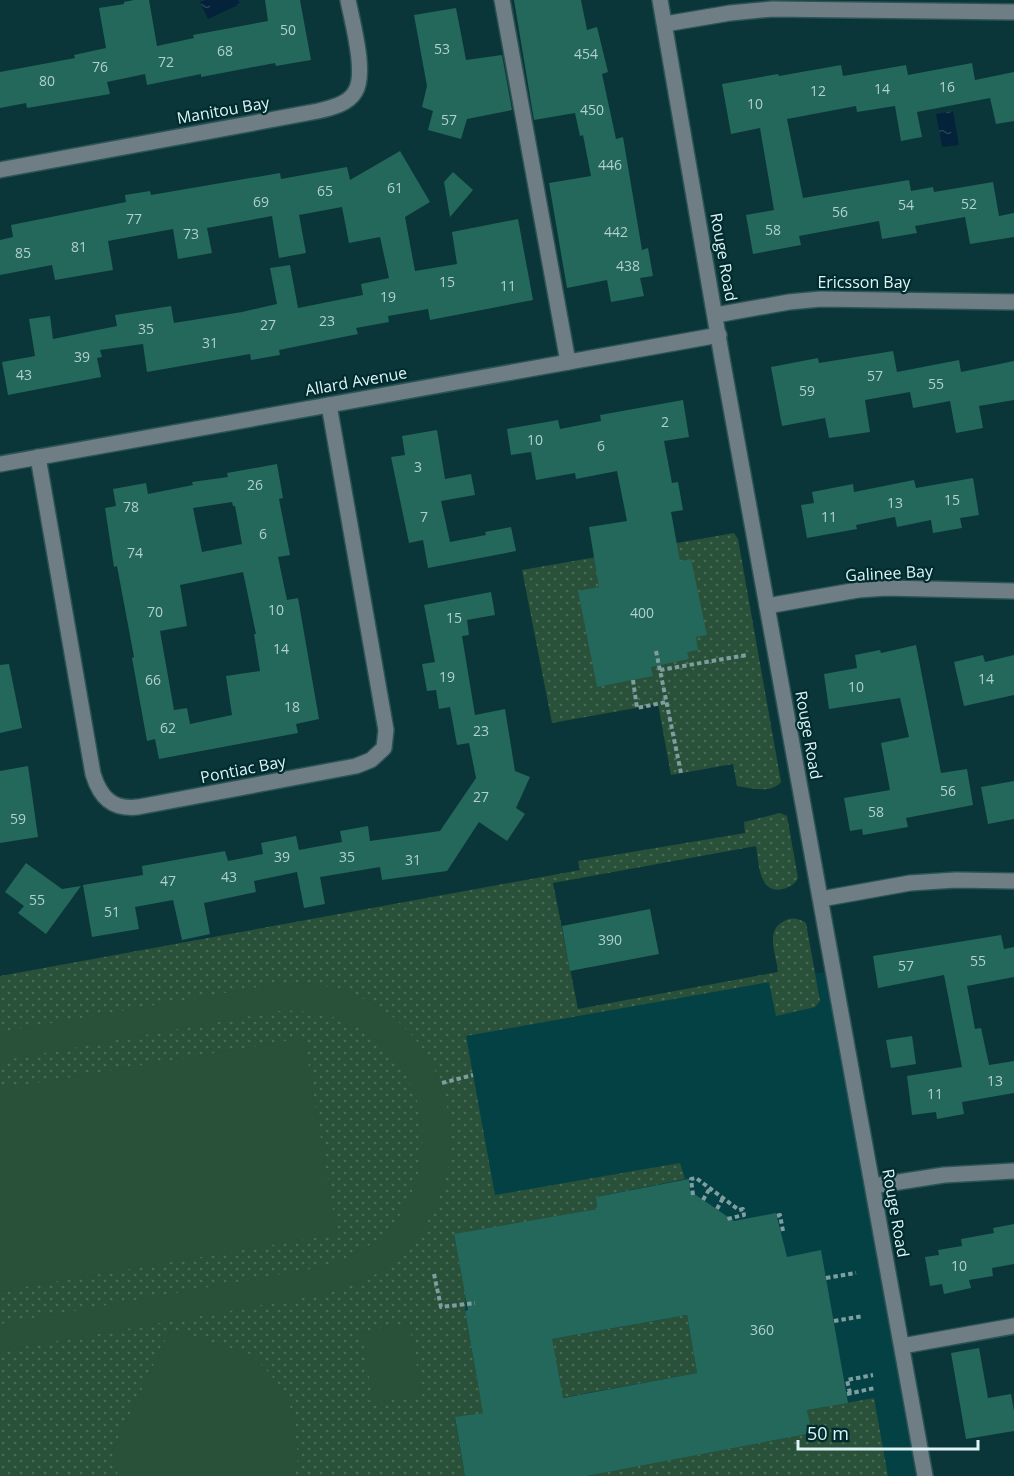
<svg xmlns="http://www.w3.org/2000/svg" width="1014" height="1476" viewBox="0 0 1014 1476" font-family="'Open Sans',sans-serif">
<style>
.built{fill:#044145}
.grass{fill:url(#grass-dots)}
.pitch{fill:#295039}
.water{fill:url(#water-ripples)}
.building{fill:#24675b;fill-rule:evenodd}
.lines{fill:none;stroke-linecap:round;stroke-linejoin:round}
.minor-casing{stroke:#2c5457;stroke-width:18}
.path{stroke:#7e9ea0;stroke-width:4;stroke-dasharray:4.5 3;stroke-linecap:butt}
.minor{stroke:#6e7e84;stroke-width:15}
.labels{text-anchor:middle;stroke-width:4.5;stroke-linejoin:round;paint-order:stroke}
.number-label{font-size:14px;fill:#b0d1ce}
.street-label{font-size:16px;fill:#def4f5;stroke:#002c2f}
</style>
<defs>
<pattern id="grass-dots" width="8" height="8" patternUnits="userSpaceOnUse" patternTransform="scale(1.5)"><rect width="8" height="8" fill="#295039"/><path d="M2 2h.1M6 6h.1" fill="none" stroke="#486a56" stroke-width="1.8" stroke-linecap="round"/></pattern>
<pattern id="water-ripples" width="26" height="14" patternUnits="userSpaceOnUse" patternTransform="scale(1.5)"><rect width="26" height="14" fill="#042239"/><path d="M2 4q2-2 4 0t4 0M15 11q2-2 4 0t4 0" fill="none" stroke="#284356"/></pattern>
</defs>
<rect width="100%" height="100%" fill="#0a3639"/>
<path class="built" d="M831,972l94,504h-851l-74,-500 573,41 232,-43z"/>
<g class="grass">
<path d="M734,533l4,6 43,243c-10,12 -30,6 -44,4l-4,-22 -62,11 -13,-71 -106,19 -30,-153z"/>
<path d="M780,813l7,3 11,62c-3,6 -8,9 -15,11 -25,6 -24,-28 -27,-43l-203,37 25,126 200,-37c-1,-16 -14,-41 6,-51 8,-4 14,-3 22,2l14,78 -5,6 -39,9 -7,-34 -303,54 29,159 185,-32 5,16 -89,18 1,12 -143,26 12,59 -1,17 15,85 18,14 -43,8 10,58h-465v-500l580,-106 -2,-9 167,-28 -1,-11z"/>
<path d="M687,1315l10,58 -153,28 8,-62z"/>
<path d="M874,1398l14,78h-301l224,-43 -4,-23z"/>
</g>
<g class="pitch">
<path d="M282,983c26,0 53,2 76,13 84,37 115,136 75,216 -9,17 -20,34 -35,47 -23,19 -50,29 -78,36l-320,56v-27l316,-56c23,-6 43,-14 62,-29 21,-16 36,-44 41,-70 20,-91 -49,-164 -140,-158l-279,50v-29z"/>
<path d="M304,1038l33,196 -337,57v-202z"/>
<path d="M409,1323l13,72 -48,8 -13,-71z"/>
<path d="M170,1330l83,25 30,34 11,27 4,43 -4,17h-176l-6,-25z"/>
</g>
<g class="water">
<path d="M205,0h33l2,4 -32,15 -8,-17z"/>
<path d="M953,111l6,34 -17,2 -6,-33z"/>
</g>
<g class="building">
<path d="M134,0h15l8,46 37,-8 -1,-3 75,-14 -3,-21h35l11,60 -35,6 -1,-3 -74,14v-3l-54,11 -2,-11 -38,8 3,12 -83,14 -1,-5 -26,5v-36l75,-14 -1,-3 32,-7 -7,-40 25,-4v-2z"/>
<path d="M514,0h67l6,30 10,-3 11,45 -6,2 14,65 7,-2 19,113 6,-2 5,28 -13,2 4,18 -33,6 -4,-22 -40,8 -18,-105 42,-7 -8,-41 -3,1 -5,-23 -41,7z"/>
<path d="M456,8l10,52 36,-5 10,55 -45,9 -6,20 -33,-9 5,-19 -11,-4 5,-21 -13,-71z"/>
<path d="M972,63l3,17 39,-8v49l-18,3 -6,-26 -73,14 5,25 -21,4 -6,-35 -38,6 -1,-6 -69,13 16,79 106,-18 2,11 22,-4 1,5 59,-10 6,34 15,-3v24l-44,7 -5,-27 -50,9 2,7 -35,6 -3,-18 -80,15 2,9 -48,9 -7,-39 28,-5 -14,-82 -29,6 -9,-50 56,-10 1,2 62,-11 2,11 63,-11 2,10z"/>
<path d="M400,151l30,51 -25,15 10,54 42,-7 -5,-32 66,-13 15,81 -103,20 -2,-11 -40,7 1,6 -33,6 2,6 -79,16 1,5 -29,5 -1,-6 -103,18 -4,-28 -43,6 2,7 -5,1 4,19 -93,18 -6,-33 33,-6 -6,-37 21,-3 3,23 64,-13 -2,-11 56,-9 3,17 68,-11 35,-8 -7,-36 20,-3 8,43 65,-13 -2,-11 28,-6 -9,-41 -31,6 -7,-36 -43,8 7,38 -27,5 -7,-42 -65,12 5,25 -34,6 -5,-30 -65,12 5,29 -58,10 -3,-15 -52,10v-35l13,-3 -2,-12 115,-23 -1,-7 25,-4 1,4 129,-22 1,6 66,-12 3,13z"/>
<path d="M453,172l20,18 -23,27 -6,-35z"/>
<path d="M893,351l4,21 62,-12 2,12 53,-11v39l-35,6 4,22 -27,5 -6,-32 -37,7 -3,-16 -45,8 5,32 -41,6 -4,-20 -43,8 -11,-59 47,-9 1,5z"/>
<path d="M683,400l6,37 -25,4 8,42 6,-1 5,28 -12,2 9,49 11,-2 16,76 -11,2 2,13 -11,2 2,7 -38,8 2,9 -56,11 -19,-96 21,-4 -10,-60 38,-6 -10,-50 -41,8 -1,-6 -39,7 -5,-28 -20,3 -4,-26 51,-9 2,9 41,-8 -1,-6z"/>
<path d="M437,430l8,49 26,-5 4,21 -34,6 9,41 36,-7 -1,-3 26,-5 5,24 -88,17 -5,-28 -14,3 -18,-86 14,-2 -3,-19z"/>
<path d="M277,464l6,34 -4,1 11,56 -12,2 9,43 11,-2 21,121 -23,5 2,9 -139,26 -4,-20 -8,2 -15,-83 2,-1 -17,-91 -3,1 -9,-59 11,-2 -3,-17 33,-6 2,11 45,-9 -1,-3 36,-5 -1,-4zM232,502l1,4h2l7,38 -40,8 -9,-44zM243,572l13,62h-2l6,37 -34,5 6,39 -42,9 -3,-16 -13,2 -14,-79 27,-5 -7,-41z"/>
<path d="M973,478l6,37 -19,3 2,10 -29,5 -2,-13 -34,7 -2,-10 -39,8 1,4 -50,9 -6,-33 13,-2 -2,-11 41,-8 1,8 60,-12 2,8z"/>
<path d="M491,592l4,23 -28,5 2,15 -7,1 13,79 30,-6 10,62 15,6 -14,31 9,6 -18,27 -28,-19 -32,49 -65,9 -2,-13 -60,10 5,27 -21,4 -7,-36 -43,9 2,11 -52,11 6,31 -28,6 -9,-40 -38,7 4,22 -47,8 -9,-52 60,-10 -1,-9 83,-15 3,10 35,-7 -2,-11 35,-7 3,14 43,-8 -2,-11 28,-5 2,15 70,-10 36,-53 -7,-35 -12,2 -7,-38 -11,2 -3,-19 -9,1 -5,-27 13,-2 -11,-57z"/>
<path d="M916,645l25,128 26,-4 6,36 -67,13 2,9 -45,8 -1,-6 -12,2 -6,-33 46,-8 -9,-47 28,-6 -9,-39 -71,11 -5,-35 33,-6 -2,-13 25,-5 1,3z"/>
<path d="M983,655l2,7 29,-7v40l-50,11 -10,-44z"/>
<path d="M9,664l13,64 -22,5v-68z"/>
<path d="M28,766l10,71 -38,6v-72z"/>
<path d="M1014,781v38l-26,5 -7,-37z"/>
<path d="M26,863l36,26 19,-3 -35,48 -28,-21 6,-7 -19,-14z"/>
<path d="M650,909l9,45 -89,17 -8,-45z"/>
<path d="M1001,935l3,14 10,-2v30l-47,9 8,43 6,-1 8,37 25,-4v32l-52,9 2,12 -27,5 -1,-7 -24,3 -5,-39 55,-9 -18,-92 -66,13 -5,-32z"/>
<path d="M912,1036l4,28 -25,4 -5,-28z"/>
<path d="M689,1179l1,12 44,30 42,-8 11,44 34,-7 27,153 -41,7 5,23 -225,43h-122l-10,-59 28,-4 -18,-102 3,-1 -14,-76 143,-25 -1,-12zM687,1315l10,58 -134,25 -11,-59z"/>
<path d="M1014,1224v40l-22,4 1,8 -24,4 2,8 -27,6 -2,-10 -12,2 -5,-29 14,-2 -1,-5 24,-4 -1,-7 33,-6 -1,-5z"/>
<path d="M979,1348l9,50 23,-4 3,17v20l-48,8 -15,-86z"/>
</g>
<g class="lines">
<defs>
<g id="minor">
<path d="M502,0l66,362"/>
<path d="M660,0l63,364 202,1112"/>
<path d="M665,24l65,-11 42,-4 242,3"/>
<path d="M0,170l318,-59c13,-3 30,-7 37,-19 12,-18 -3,-71 -7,-92"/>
<path d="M716,315l73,-13 32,-3 193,3"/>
<path d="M38,457l55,317c7,23 19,36 45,33l218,-41 15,-6 13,-12 2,-18 -57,-325"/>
<path d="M0,464l719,-129"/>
<path d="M767,606l91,-16 28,-2 128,3"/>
<path d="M821,899l89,-16 46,-3 58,1"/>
<path d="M873,1186l71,-11 70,-4"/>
<path d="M902,1346l112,-20"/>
</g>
</defs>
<use href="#minor" class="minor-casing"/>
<g class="path">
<path d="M656,651l25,122"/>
<path d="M660,670l87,-15"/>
<path d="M633,680l4,28 29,-6"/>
<path d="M442,1083l31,-8"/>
<path d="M693,1195l-2,-16 5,-1 43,32 4,-1 1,6 -17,4"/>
<path d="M703,1200l7,-12"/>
<path d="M717,1209l6,-11"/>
<path d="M777,1216l3,-1 3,16"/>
<path d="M434,1274l7,33 34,-4"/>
<path d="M826,1278l30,-5"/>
<path d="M834,1321l29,-5"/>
<path d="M850,1393l-3,-13 26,-5"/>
<path d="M847,1394l28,-6"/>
</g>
<use href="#minor" class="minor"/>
</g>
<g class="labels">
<g class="number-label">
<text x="288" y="35">50</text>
<text x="442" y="54">53</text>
<text x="225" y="56">68</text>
<text x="586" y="59">454</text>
<text x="166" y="67">72</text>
<text x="100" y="72">76</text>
<text x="47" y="86">80</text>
<text x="947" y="92">16</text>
<text x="882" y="94">14</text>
<text x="818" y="96">12</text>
<text x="755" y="109">10</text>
<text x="592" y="115">450</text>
<text x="449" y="125">57</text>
<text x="610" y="170">446</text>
<text x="395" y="193">61</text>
<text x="325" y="196">65</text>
<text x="261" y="207">69</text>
<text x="969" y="209">52</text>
<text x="906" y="210">54</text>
<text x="840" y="217">56</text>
<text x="134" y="224">77</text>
<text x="773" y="235">58</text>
<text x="616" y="237">442</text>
<text x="191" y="239">73</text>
<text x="79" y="252">81</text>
<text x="23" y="258">85</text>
<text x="628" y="271">438</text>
<text x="447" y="287">15</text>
<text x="508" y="291">11</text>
<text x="388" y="302">19</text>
<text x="327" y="326">23</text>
<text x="268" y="330">27</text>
<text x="146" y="334">35</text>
<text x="210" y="348">31</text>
<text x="82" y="362">39</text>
<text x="24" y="380">43</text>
<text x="875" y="381">57</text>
<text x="936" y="389">55</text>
<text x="807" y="396">59</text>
<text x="665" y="427">2</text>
<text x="535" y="445">10</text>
<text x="601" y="451">6</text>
<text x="418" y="472">3</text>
<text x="255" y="490">26</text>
<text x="952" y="505">15</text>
<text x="895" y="508">13</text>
<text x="131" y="512">78</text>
<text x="424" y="522">7</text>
<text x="829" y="522">11</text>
<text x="263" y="539">6</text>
<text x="135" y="558">74</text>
<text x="276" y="615">10</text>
<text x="155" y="617">70</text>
<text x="642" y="618">400</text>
<text x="454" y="623">15</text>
<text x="281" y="654">14</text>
<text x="447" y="682">19</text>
<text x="986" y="684">14</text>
<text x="153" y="685">66</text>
<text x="856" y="692">10</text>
<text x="292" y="712">18</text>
<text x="168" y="733">62</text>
<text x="481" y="736">23</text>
<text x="948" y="796">56</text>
<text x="481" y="802">27</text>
<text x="876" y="817">58</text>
<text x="18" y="824">59</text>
<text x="282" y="862">39</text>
<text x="347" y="862">35</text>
<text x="413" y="865">31</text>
<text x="229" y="882">43</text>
<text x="168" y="886">47</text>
<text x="37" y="905">55</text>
<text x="112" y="917">51</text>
<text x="610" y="945">390</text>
<text x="978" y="966">55</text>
<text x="906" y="971">57</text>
<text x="995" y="1086">13</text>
<text x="935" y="1099">11</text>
<text x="959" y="1271">10</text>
<text x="762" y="1335">360</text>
</g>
<g class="street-label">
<text transform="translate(223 110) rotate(-10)" y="6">Manitou Bay</text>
<text transform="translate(724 257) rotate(80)" y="6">Rouge Road</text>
<text x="864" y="288">Ericsson Bay</text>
<text transform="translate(356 381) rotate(-10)" y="6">Allard Avenue</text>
<text transform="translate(889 573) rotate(-3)" y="6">Galinee Bay</text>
<text transform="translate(809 735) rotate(80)" y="6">Rouge Road</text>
<text transform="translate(243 769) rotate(-11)" y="6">Pontiac Bay</text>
<text transform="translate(896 1213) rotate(80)" y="6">Rouge Road</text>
</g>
</g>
<path d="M798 1440v9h180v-9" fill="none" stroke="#def4f5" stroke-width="3"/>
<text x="807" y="1440" font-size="18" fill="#def4f5" stroke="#002c2f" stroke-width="4.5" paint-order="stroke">50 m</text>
</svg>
